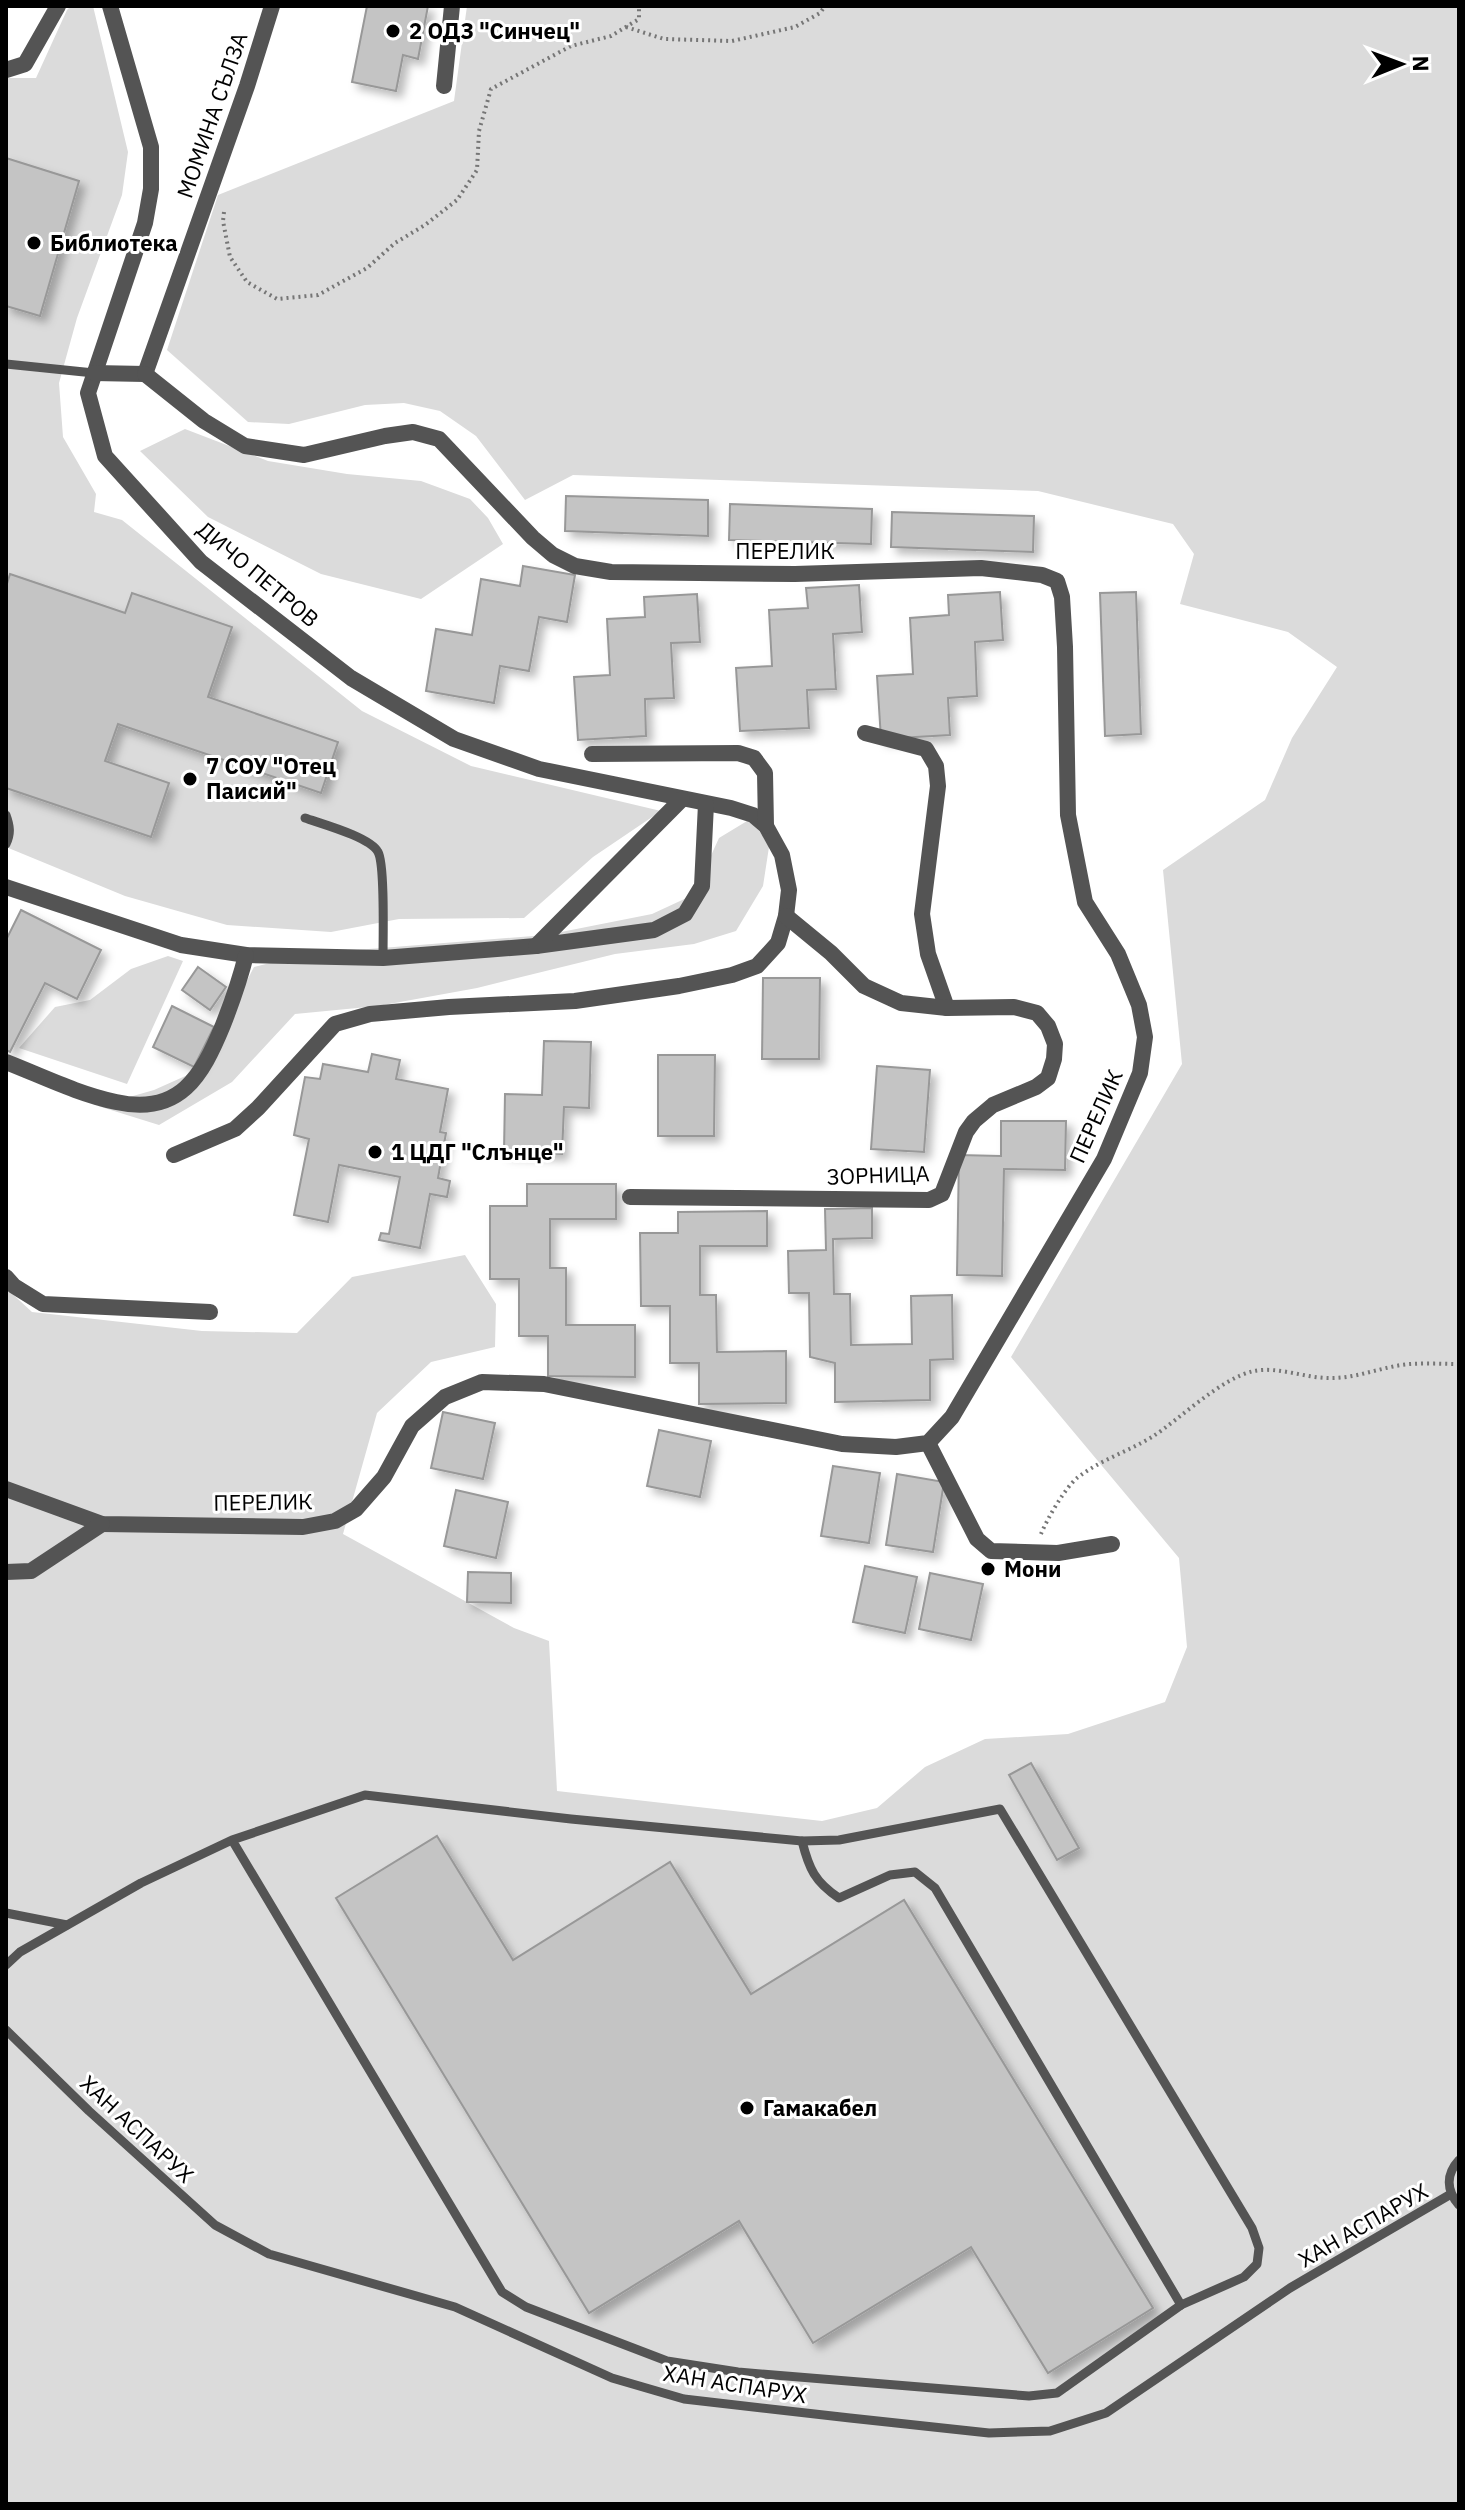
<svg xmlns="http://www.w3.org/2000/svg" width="1465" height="2510" viewBox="0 0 1465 2510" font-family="'IBM Plex Sans',sans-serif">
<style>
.green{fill:#dbdbdb}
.building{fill:#c4c4c4;stroke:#989898;stroke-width:2;filter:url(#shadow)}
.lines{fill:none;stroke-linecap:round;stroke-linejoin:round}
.path{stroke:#767676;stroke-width:4;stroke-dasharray:2 4;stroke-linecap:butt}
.lane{stroke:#545454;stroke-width:9}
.street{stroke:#545454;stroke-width:16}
.poi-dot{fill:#000;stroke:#fff;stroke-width:3}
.labels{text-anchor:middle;stroke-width:6;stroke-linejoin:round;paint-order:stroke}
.poi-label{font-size:22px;font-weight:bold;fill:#000;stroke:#fff;text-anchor:start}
.street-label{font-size:22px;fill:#000;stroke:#fff}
</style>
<defs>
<filter id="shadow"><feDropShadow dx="6" dy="6" stdDeviation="4" flood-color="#0004"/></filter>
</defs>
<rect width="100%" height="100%" fill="#fff"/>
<g class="green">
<path d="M71,6h22l35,146 -6,43 -45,123 -18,65 4,54 33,57 -2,18 28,8 240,191 109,55 190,45 -68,46 -69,61 -125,1 -68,13 -104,-7 -102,-29 -119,-49v-769h30l31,-68z"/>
<path d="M467,6h992v2498h-1453v-1216l26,24 170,19 95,2 55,-56 113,-22 31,49 -1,43 -64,15 -54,51 -34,121 171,94 35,13 8,150 265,30 55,-13 48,-41 60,-28 83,-5 97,-32 22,-55 -8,-89 -168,-201 171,-293 -19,-194 102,-70 27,-62 45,-71 -49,-35 -108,-28 14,-50 -21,-30 -135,-33 -465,-16 -48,25 -49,-64 -36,-25 -36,-8 -39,2 -76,19 -41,-2 -81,-72 51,-155 236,-94z"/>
<path d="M185,429l83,32 79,13 74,7 49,18 18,19 15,26 -82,55 -100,-25 -113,-57 -68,-66z"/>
<path d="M752,818l17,29 -6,39 -27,45 -42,13 -79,10 -138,34 -99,18 -83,8 -63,68 -73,43 -61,-19 56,-16 47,-21 53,-102 52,-13 240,-19 106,-21 41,-19 26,-57z"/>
<path d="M168,956l15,5 -56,123 -108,-36 36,-41 35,-7 41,-31z"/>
</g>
<g class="building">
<path d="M367,6h61l-10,53 -15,-4 -7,36 -44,-9z"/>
<path d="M6,158l73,23 -39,135 -34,-10z"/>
<path d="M566,496l142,4v36l-143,-5z"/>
<path d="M730,504l142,5 -1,35 -142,-4z"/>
<path d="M892,512l142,4 -1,36 -142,-5z"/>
<path d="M523,566l52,9 -8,47 -28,-5 -10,54 -29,-5 -6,37 -68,-12 10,-62 36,6 9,-56 39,7z"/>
<path d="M10,574l115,39 7,-20 100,34 -24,70 130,45 -17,51 -203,-69 -13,37 64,22 -18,54 -145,-49v-201z"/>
<path d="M859,585l3,47 -29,2 3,55 -29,1 2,38 -69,3 -4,-63 36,-2 -3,-56 39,-2 -2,-20z"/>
<path d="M1000,592l3,48 -28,2 2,54 -29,2 2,37 -69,4 -4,-63 36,-2 -3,-56 39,-3 -1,-20z"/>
<path d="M1136,592l5,142 -36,2 -5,-143z"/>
<path d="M697,594l3,48 -29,1 3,55 -29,1 1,37 -68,4 -4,-63 36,-2 -3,-56 38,-2 -1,-20z"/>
<path d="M21,910l80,40 -24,49 -32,-16 -35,69 -4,-2v-110z"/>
<path d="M198,967l28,20 -16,23 -28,-20z"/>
<path d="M763,978h57l-1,81h-57z"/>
<path d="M172,1006l42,21 -20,40 -41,-20z"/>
<path d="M544,1041l47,1 -2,66 -25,-1 -2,47 -58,-2 1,-58 37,1z"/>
<path d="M372,1054l28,6 -4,19 52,10 -8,43 6,1 -8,45 12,3 -3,16 -17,-3 -10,54 -41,-8 2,-7 8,1 11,-57 -61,-12 -11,57 -34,-7 15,-76 -15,-4 11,-58 15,2 3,-15 45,8z"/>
<path d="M658,1055h57l-1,81h-56z"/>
<path d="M877,1066l53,4 -6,82 -53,-3z"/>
<path d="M1001,1121h65l-1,49 -61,-1 -2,107 -45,-1 2,-120 42,1z"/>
<path d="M527,1184h89v35h-66v49h16v57h69v52l-87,-1v-40h-29v-57h-29v-73h37z"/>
<path d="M872,1208v30l-39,1 1,55h16l1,51 61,-1 -1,-48 41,-1 1,64 -23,1v40l-95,2v-39l-25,-6 -1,-64h-20l-1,-42 38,-1 -1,-41z"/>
<path d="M767,1211v35h-67v49h16l1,57 69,-1v52l-87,1v-41h-29v-57h-29l-1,-73h38v-21z"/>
<path d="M443,1412l52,11 -12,56 -52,-11z"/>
<path d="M659,1430l52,11 -11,56 -53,-11z"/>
<path d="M833,1466l47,7 -11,70 -48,-7z"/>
<path d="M897,1474l47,8 -11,70 -47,-7z"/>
<path d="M456,1490l52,12 -12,56 -52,-12z"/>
<path d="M865,1566l52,11 -12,56 -52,-11z"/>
<path d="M468,1572l43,1v30l-44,-1z"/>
<path d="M930,1573l53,11 -12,56 -52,-11z"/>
<path d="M1031,1763l48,85 -22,12 -48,-85z"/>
<path d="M437,1836l76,124 157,-98 81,132 153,-94 249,408 -105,65 -77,-126 -158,96 -74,-122 -150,92 -253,-415z"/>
</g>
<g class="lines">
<g class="path">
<path d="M626,27l38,12 68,2 63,-14 25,-14 5,-7"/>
<path d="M224,212l-1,9 7,36 17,25 30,17 41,-4 49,-27 28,-25 30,-18 32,-25 20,-30 2,-39 12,-42 80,-43 40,-10 28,-17v-13"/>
<path d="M1041,1534c6,-15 24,-46 36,-56 23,-18 50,-26 75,-41 28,-18 69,-59 102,-66 25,-5 53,8 78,7 26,0 52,-12 78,-14 16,-1 33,0 49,0"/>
</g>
<g class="lane">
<path d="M6,364l88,9"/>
<path d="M6,815c4,11 5,19 0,29"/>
<path d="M305,818c17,6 65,19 73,34 7,12 5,87 5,106"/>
<path d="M802,1841c7,28 13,41 37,57l51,-23 25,-3 20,16 246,417"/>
<path d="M6,1913l61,12"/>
<path d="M6,1965l14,-13 121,-69 91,-43 133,-45 206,24 231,22 37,-1 161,-31 252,419 7,20 -2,16 -13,13 -63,28 -124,88 -28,3 -291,-24 -71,-11 -141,-54 -24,-15 -270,-452"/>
<path d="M6,2030l83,81 126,114 54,29 186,53 157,71 72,21 166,19 139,15 61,-2 56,-18 184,-125 161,-94"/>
<path d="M1459,2160c-13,14 -13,30 0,45"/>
</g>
<g class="street">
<path d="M110,6l41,141v42l-6,34 -57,170 17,63 96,106 150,116 103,61 85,30 192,39 22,7 13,11 16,29 7,35 -3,26 -8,27 -21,23 -25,9 -53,11 -104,15 -126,6 -79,7 -35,10 -77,84 -23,21 -61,26"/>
<path d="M6,70l19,-6 33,-58"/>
<path d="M444,86l8,-80"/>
<path d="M94,373l51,1"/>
<path d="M145,374l102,-288 25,-80"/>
<path d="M865,733l61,16 10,17 2,20 -16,128 6,40 19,54"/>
<path d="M592,754l146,-1 16,5 11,15 1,53"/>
<path d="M6,887l175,58 65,10 137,3 153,-12 118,-16 31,-16 17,-28 4,-82"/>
<path d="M536,946l146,-147"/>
<path d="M6,1062c36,14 72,32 110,40 64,14 86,-26 107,-77 9,-23 17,-45 23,-70"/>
<path d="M630,1197l299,3 13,-6 24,-62 8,-11 19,-16 43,-18 12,-9 6,-19 1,-15 -7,-18 -11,-13 -23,-6 -67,1 -46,-5 -37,-17 -33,-33 -45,-37"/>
<path d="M6,1277l8,9 29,18 167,8"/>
<path d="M928,1443l49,96 14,12 67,2 54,-9"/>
<path d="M6,1489l96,35 201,3 32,-6 21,-12 28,-32 28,-51 33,-29 37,-15 62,2 298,60 54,3 32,-4 24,-26 152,-258 36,-86 5,-36 -6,-32 -21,-51 -33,-52 -17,-87 -3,-168 -3,-50 -5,-16 -15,-6 -61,-7 -186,6 -184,-2 -36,-6 -22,-11 -20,-17 -94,-99 -26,-7 -28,4 -81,19 -59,-9 -41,-25 -59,-47"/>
<path d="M6,1572l25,-1 71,-47"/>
</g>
</g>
<g class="poi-dot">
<circle cx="393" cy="31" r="8"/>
<circle cx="34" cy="243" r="8"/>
<circle cx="190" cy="779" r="8"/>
<circle cx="375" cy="1152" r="8"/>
<circle cx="988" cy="1569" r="8"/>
<circle cx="747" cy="2108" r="8"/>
</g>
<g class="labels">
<g class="poi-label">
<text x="409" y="39">2 ОДЗ "Синчец"</text>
<text x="50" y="251">Библиотека</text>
<text x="206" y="774">7 СОУ "Отец<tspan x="206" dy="25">Паисий"</tspan></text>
<text x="391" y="1160">1 ЦДГ "Слънце"</text>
<text x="1004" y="1577">Мони</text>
<text x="763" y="2116">Гамакабел</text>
</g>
<g class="street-label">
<text transform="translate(212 115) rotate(-71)" y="8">МОМИНА СЪЛЗА</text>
<text x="785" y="559">ПЕРЕЛИК</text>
<text transform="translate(258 574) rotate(40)" y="8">ДИЧО ПЕТРОВ</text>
<text transform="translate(1096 1116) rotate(-66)" y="8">ПЕРЕЛИК</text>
<text transform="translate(878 1175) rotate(-2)" y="8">ЗОРНИЦА</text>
<text transform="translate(263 1502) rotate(-1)" y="8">ПЕРЕЛИК</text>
<text transform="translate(137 2129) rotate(43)" y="8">ХАН АСПАРУХ</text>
<text transform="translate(1363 2225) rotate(-30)" y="8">ХАН АСПАРУХ</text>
<text transform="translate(735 2384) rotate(9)" y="8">ХАН АСПАРУХ</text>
</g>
</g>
<rect width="1465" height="2510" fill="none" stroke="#000000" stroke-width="16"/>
<g transform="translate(1401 64) rotate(89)" stroke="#ffffff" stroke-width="6" paint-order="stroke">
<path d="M0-6L14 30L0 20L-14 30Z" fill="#000000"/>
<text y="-12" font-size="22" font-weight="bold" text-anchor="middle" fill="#000000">N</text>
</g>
</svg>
